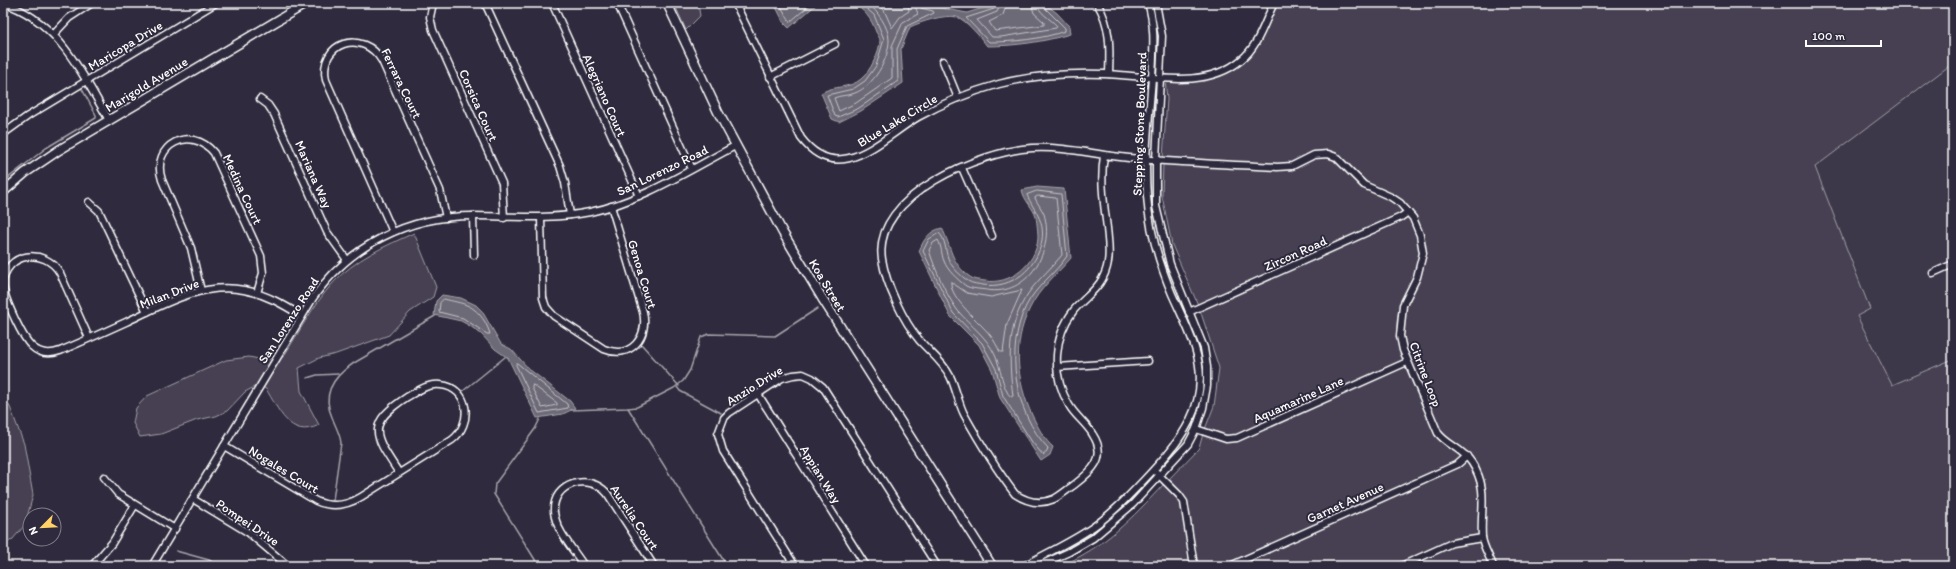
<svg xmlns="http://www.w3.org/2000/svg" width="1956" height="569" viewBox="0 0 1956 569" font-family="Itim,sans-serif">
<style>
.built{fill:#3c3749}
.green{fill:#464152;stroke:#a2a0a8}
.water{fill:#6d6a77;stroke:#a7a6ad}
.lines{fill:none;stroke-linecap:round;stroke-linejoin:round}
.shore{stroke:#c5c3c9;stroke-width:1}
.stream{stroke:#a7a6ad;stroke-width:1.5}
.minor-casing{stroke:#fff;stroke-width:9}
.major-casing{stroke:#fff;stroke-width:11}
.minor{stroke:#2f2a3d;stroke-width:6}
.major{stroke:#2f2a3d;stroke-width:8}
.labels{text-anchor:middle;stroke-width:4;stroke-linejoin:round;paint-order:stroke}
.street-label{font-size:13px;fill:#fff;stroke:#2f2a3d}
</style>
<rect width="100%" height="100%" fill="#2f2a3d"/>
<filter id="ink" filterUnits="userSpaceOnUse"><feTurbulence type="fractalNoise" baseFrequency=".025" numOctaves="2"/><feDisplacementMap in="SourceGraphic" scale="8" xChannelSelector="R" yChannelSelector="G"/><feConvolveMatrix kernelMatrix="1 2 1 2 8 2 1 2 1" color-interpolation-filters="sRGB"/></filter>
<g filter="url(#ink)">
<path class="built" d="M1953,63v296l-61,26 -35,-69 13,-7 -55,-142z"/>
<g class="green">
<path d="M674,3h24l2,13 -14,14z"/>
<path d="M1277,3h676v60l-138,104 55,142 -13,7 35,69 61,-26v207h-457l-11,-29 1,-45 -3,-12 -12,-24 -31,-25 -34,-82 -3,-14 3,-29 14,-29 6,-24 -3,-19 -11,-23 -10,-10 -36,-18 -28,-27 -8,-4h-16l-23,12 -13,1 -115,-7 4,-59 -2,-19c37,2 73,-3 95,-38 7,-11 11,-26 17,-39z"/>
<path d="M1315,157h12l7,3 28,27 28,12 14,13 -4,3 -202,90 -26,-60 -10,-49 1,-33 121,7 9,-2z"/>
<path d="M1407,216c13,17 16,41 7,61 -4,9 -10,17 -13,27 -7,19 -4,38 3,57l-168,75 -9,1 -22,-8 9,-23 5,-38 -19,-58 202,-90z"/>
<path d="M414,233l22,54 -3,10 -23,15 -21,23 -53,19 -17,4 -20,10 2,23 18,34c-29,15 -41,-17 -53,-36l-4,-2 19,-30 3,-1c15,-24 30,-52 49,-73 22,-24 52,-37 81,-50z"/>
<path d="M249,357l15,3 9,-2 -17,28 -11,6 -18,19 -11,5 -19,4 -36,14 -21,3 -7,-14 3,-15 11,-12 79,-36z"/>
<path d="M1405,366l30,68 4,6 24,17 -6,4 -217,97 -14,8h-30l-9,-65 -5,-8 -14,-13 31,-32 4,-14 23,8 12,-1z"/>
<path d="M3,397l7,10 14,37 9,51 -8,30 -13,15 -9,4z"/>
<path d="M1466,460c18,22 14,50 14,76l-29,5 -57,25h-158z"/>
<path d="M1164,484l17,19 10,63h-130c46,-21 69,-46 103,-82z"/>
<path d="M1480,541l10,25h-83l46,-21z"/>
</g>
<g class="water">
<path d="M774,3h44l-29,25 -5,-5z"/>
<path d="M851,3h65l51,10 32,-10h45l13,10 12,13 1,8c-27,8 -55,12 -83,12 -6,-8 -21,-26 -30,-29 -13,-3 -36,5 -47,10l-9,22 2,34 -42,28 -22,11 -7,-3 -11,-26c13,-8 29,-4 40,-14 9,-7 19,-28 19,-39 0,-2 -3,-6 -4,-8 -5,-14 -12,-23 -25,-29z"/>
<path d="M1037,187l27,2 7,69c-14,16 -32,31 -41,50 -19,37 -13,79 6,115 5,9 9,17 17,24l-3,8 -9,6 -41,-63 -8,-28 -13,-25 -29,-29 -31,-65c5,-12 10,-20 23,-23 10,20 8,34 28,49 4,3 10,3 15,4 25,4 51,-16 53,-43 0,-5 -1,-15 -2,-21 -3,-10 -12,-16 -14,-27z"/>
<path d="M442,295l19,3 15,7 6,6 19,33 10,5 18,20 41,32 5,7 -12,6 -26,4 -29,-60 -13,-9 -14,-15 -11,-8 -9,-5 -27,-6 2,-14z"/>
</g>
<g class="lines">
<g class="shore">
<path d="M779,3l11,19 22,-19"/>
<path d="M860,3l14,12 10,24 -8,27 -11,15 -12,8 -26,6 8,21 3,1 21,-9 39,-27 -1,-32 10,-23 27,-13 -1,-2 -12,-3 -2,-5"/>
<path d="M868,3c9,8 21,24 21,37 0,20 -16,46 -34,53 -7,3 -15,2 -21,5l5,13 17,-8 36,-25v-32l11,-24 15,-8 -4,-11"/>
<path d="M877,3l7,7 8,18 8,-11 9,-6 -1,-8"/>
<path d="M996,3l-2,6 -28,9 23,24c25,0 53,-3 76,-11v-3l-21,-21 -2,-4"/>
<path d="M1001,3l-4,9 -20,8 15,17h9l55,-9 1,-2c-7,-8 -19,-13 -20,-23"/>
<path d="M1007,3l-4,12 -14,7 6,9 49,-6v-3l-10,-9 -3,-10"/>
<path d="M1037,191l24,3 6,62c-12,18 -31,30 -41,50 -21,43 -12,107 22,142l-1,4 -4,3 -11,-13 -29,-46 -7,-27 -14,-26 -29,-30 -30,-62 6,-12 10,-6c7,7 6,17 9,25 3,9 13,18 20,23 4,3 11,3 15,4 29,4 54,-16 59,-45 3,-20 -8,-29 -15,-45z"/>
<path d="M1038,196l18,2 6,57c-9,11 -20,21 -29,32 -26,32 -25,70 -20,109l-2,1c-9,-8 -10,-30 -16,-42 -8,-18 -24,-29 -37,-44 -11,-14 -24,-44 -29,-61l4,-7 5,-3c4,7 3,14 6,21 3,9 14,19 22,25 5,3 15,3 21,4 41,7 68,-40 57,-76 -2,-5 -7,-11 -9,-16z"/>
<path d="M951,282l16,11 24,4 31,-7 -15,34 -4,28h-3c-3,-6 -6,-12 -10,-17 -9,-12 -41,-37 -39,-53z"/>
<path d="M444,299c19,5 29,4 41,23 2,4 4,8 5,12h-3l-24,-16 -24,-6 1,-9z"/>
<path d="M517,363l50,41 1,4 -29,5 -23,-48z"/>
<path d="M533,385l24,18v2l-15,3 -10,-20z"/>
</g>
<g class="stream">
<path d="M3,182l43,-34 50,-30v-3l-14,-26"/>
<path d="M642,345l37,41"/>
<path d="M307,378l10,-3 21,-1"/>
<path d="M677,387l3,4 41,22"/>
<path d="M463,391l42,-34"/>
<path d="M628,408l99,158"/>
<path d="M571,410l57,-2 9,-1 37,-19 9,-7 7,-11 11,-33 8,-3 66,2 43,-28"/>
<path d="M333,500l8,-57c-1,-10 -6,-17 -9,-26 -11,-24 2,-41 22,-54l81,-47"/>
<path d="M176,551l33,9 10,6"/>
<path d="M539,566l-45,-72 1,-10 40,-55 5,-10"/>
</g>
<defs>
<g id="minor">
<path d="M3,3c55,17 79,71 106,117"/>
<path d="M433,3l-3,14 3,13 69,153 2,35"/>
<path d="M485,3l75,163 5,17 5,32"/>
<path d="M552,3l87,193"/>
<path d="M617,3l75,166"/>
<path d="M735,3l66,135c38,50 81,0 117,-21 25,-14 53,-25 81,-33 34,-9 69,-11 105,-10 44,1 100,17 137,-14 18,-15 23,-37 33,-57"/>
<path d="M1097,3c14,23 13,45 12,71"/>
<path d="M3,14l4,-11"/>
<path d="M54,34l15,-16 23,-15"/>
<path d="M943,61l15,37"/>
<path d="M770,77l65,-33"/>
<path d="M260,99l8,6 6,9 53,118 20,28"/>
<path d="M3,134l25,-18 188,-113"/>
<path d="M1104,156c-4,24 0,48 3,72 1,11 3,23 1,34 -4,24 -19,31 -34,48 -10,13 -16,29 -17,45 -1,17 3,35 12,50 6,11 18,19 24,30 15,23 -2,37 -19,50 -6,4 -13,10 -20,14 -14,6 -27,3 -39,-5 -19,-25 -36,-53 -51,-80 -6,-12 -8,-26 -14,-38 -7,-14 -20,-24 -30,-35 -17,-20 -34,-57 -38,-82 -10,-64 100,-108 150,-111 32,-2 64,7 97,10 49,5 99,6 148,9l15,-1 22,-11 14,-1 8,3 28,28 27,12 9,6 13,15 7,17 3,18 -6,24 -14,28 -3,31 3,14 35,83c9,12 25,16 34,30 17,26 8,46 10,74 1,10 8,20 11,29"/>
<path d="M962,168l30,68"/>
<path d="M89,202l10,9 48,101"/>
<path d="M473,216l1,39"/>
<path d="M541,218l2,80 3,9 8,9 50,33c27,11 45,-12 39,-37l-32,-106"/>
<path d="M393,232l-67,-152c-8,-38 37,-52 56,-19l58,129 6,28"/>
<path d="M1933,273l20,-9"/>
<path d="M3,284c2,-32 42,-37 57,-11l29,65"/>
<path d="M3,285c1,11 6,21 11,32 9,19 19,44 46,34 22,-9 44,-19 66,-29 38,-18 76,-40 118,-32 22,4 40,15 58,26"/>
<path d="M201,291l-10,-43 -29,-68c-12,-35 29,-56 52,-27l47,103 2,17 -6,20"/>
<path d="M1189,312l212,-95 7,-5"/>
<path d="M1057,367l91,-6"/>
<path d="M758,394l108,172"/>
<path d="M1196,429l30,10 11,-1 170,-76"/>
<path d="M224,446l92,55c16,7 30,5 45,-4l91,-57c21,-16 18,-52 -11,-55 -13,-2 -23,6 -34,12 -43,28 -32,39 -8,76"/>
<path d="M1157,473l22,22 5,7 10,64"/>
<path d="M104,477l14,17 57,35"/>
<path d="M193,499l56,34 39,33"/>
<path d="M92,566l20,-23 23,-38"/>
<path d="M152,566l161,-268c37,-53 95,-82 160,-82 39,0 78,4 117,-4 52,-11 99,-42 145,-66"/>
<path d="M584,566c-10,-16 -28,-35 -30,-54 -2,-30 36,-39 53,-19l47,73"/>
<path d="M795,566l-72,-115 -5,-17 6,-16 5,-5 53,-35 11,-3 10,-1 9,4 11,9 114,179"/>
<path d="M1024,566c21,-12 43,-22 63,-35 21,-13 39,-32 56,-50 36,-37 70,-77 52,-133 -6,-19 -15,-36 -23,-54 -13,-31 -23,-65 -25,-98 -3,-39 2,-79 5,-118 1,-26 4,-50 -4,-75"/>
<path d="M1038,566l31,-14 24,-14 40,-34 55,-60 8,-15 7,-21 4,-22v-19l-3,-19 -34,-84 -14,-58v-46l6,-124 -6,-33"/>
<path d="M1230,566l228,-102 9,-8"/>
<path d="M1401,566l51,-23 30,-5"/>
</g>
<g id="major">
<path d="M667,3l51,109 65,121 39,65 170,268"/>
<path d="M3,192l22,-19 34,-23 248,-147"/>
</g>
</defs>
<use href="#minor" class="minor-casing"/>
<use href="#major" class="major-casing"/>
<use href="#minor" class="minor"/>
<use href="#major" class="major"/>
</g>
</g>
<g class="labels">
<g class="street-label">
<text transform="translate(125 45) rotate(-31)" y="5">Maricopa Drive</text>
<text transform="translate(402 83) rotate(64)" y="5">Ferrara Court</text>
<text transform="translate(146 84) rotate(-31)" y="5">Marigold Avenue</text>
<text transform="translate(605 95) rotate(66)" y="5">Alegriano Court</text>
<text transform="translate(479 105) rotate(66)" y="5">Corsica Court</text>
<text transform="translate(897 120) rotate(-31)" y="5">Blue Lake Circle</text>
<text transform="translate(1139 124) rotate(-88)" y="5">Stepping Stone Boulevard</text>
<text transform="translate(662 170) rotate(-26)" y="5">San Lorenzo Road</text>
<text transform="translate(314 174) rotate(66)" y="5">Mariana Way</text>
<text transform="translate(243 189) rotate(65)" y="5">Medina Court</text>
<text transform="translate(1295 253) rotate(-24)" y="5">Zircon Road</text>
<text transform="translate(643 274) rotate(73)" y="5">Genoa Court</text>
<text transform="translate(828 285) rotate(59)" y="5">Koa Street</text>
<text transform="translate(169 293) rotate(-21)" y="5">Milan Drive</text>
<text transform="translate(288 320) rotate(-57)" y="5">San Lorenzo Road</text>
<text transform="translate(1426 374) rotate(69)" y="5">Citrine Loop</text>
<text transform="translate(754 385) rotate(-32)" y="5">Anzio Drive</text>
<text transform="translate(1298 399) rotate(-24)" y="5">Aquamarine Lane</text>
<text transform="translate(284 469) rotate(31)" y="5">Nogales Court</text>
<text transform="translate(821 474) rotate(58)" y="5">Appian Way</text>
<text transform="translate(1345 502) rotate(-24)" y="5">Garnet Avenue</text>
<text transform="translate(635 517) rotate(56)" y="5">Aurelia Court</text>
<text transform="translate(248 522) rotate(34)" y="5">Pompei Drive</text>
</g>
</g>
<rect width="1956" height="569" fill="none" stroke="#2f2a3d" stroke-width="16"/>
<rect x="8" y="8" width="1940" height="553" fill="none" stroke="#fff" stroke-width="1.5" filter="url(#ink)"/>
<g transform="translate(42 527) rotate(246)"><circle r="19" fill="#2f2a3d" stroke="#827f8b"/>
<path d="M0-3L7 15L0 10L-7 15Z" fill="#ffd166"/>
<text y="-6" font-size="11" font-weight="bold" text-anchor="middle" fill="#ffffff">N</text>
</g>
<path d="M1806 40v6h75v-6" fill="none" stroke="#ffffff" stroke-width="2"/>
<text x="1812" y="40" font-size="12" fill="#ffffff" stroke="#2f2a3d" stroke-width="3" paint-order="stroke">100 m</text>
</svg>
